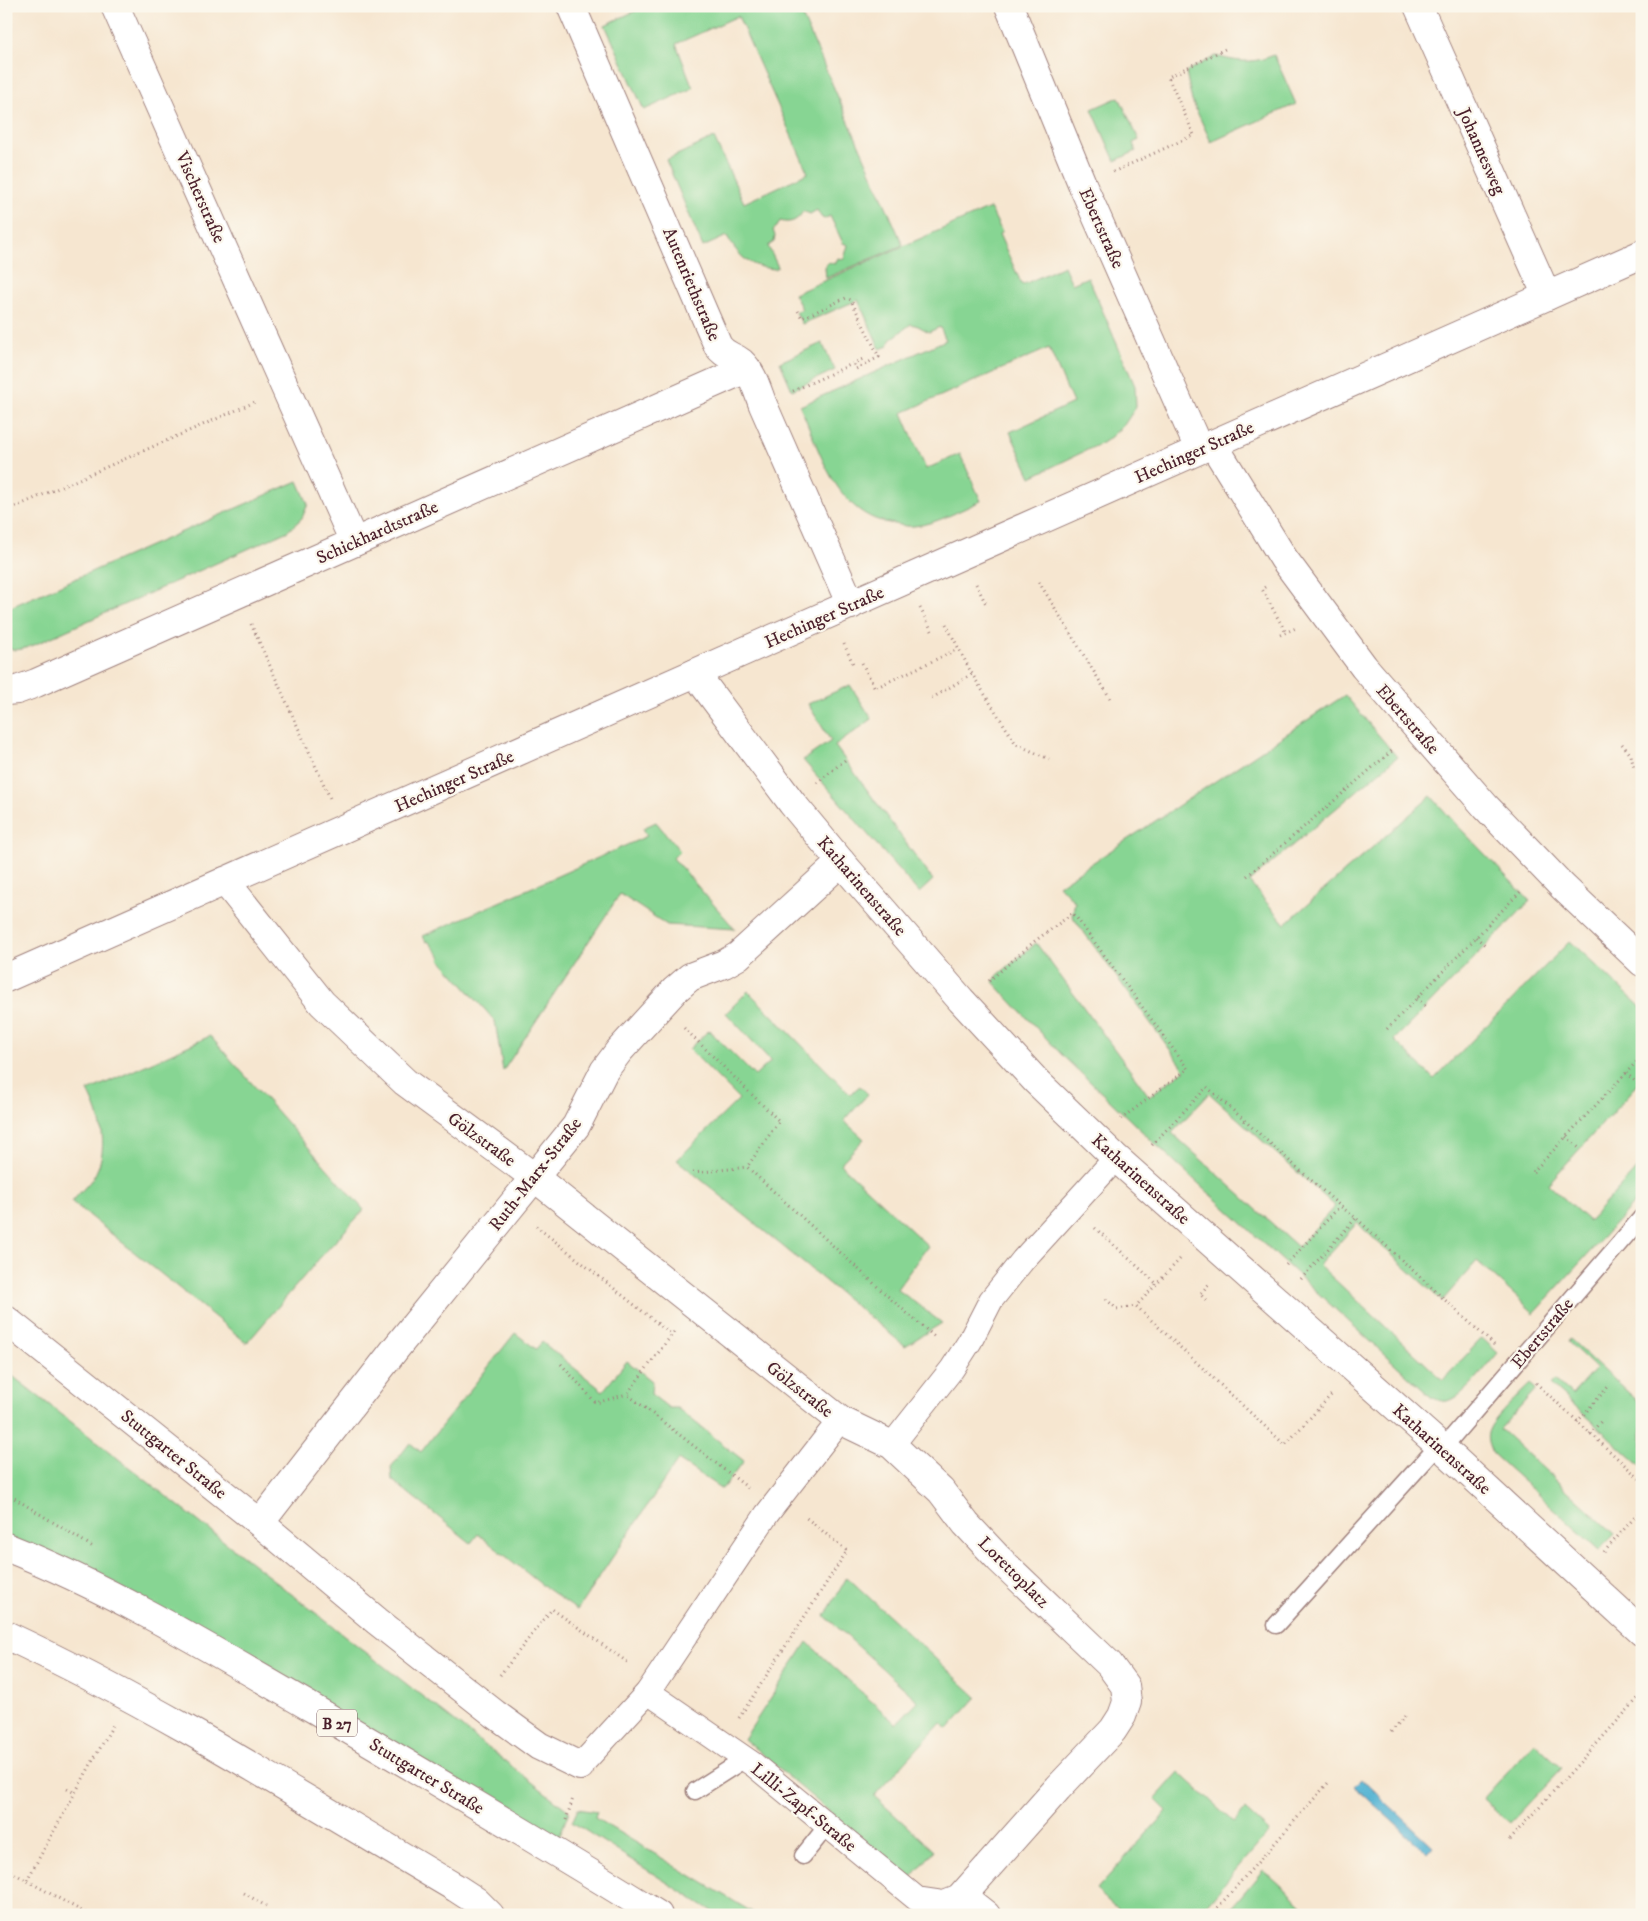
<svg xmlns="http://www.w3.org/2000/svg" width="1648" height="1921" viewBox="0 0 1648 1921" font-family="'IM FELL DW Pica',serif">
<style>
.green{fill:#87d593;stroke:#687a5f;fill-rule:evenodd}
.water{fill:#54b4d3;stroke:#4f6a7f}
.lines{fill:none;stroke-linecap:round;stroke-linejoin:round}
.service-casing{stroke:#a0827e;stroke-width:19}
.pedestrian-casing{stroke:#a0827e;stroke-width:26}
.minor-casing{stroke:#a0827e;stroke-width:30}
.tertiary-casing{stroke:#a0827e;stroke-width:30}
.primary-casing{stroke:#a0827e;stroke-width:30}
.path{stroke:#a0827e;stroke-width:3;stroke-dasharray:1 4;stroke-linecap:butt}
.service{stroke:#fff;stroke-width:16}
.pedestrian{stroke:#fff;stroke-width:24}
.minor{stroke:#fff;stroke-width:28}
.tertiary{stroke:#fff;stroke-width:28}
.primary{stroke:#fff;stroke-width:28}
.labels{text-anchor:middle;stroke-width:4.5;stroke-linejoin:round;paint-order:stroke}
.shield{fill:#fbf7ec;stroke:#7f6065;stroke-width:1}
.shield-label{font-size:16px;font-weight:bold;fill:#4a1f2b}
.street-label{font-size:18px;fill:#4a1f2b;stroke:#fbf7ec}
</style>
<rect width="100%" height="100%" fill="#fbf7ec"/>
<filter id="ink" filterUnits="userSpaceOnUse"><feTurbulence type="fractalNoise" baseFrequency=".02" numOctaves="2"/><feDisplacementMap in="SourceGraphic" scale="10" xChannelSelector="R" yChannelSelector="G"/><feConvolveMatrix kernelMatrix="1 2 1 2 8 2 1 2 1" color-interpolation-filters="sRGB"/></filter>
<filter id="wash" filterUnits="userSpaceOnUse"><feTurbulence type="fractalNoise" baseFrequency=".0096" numOctaves="4" result="noise"/><feDisplacementMap in="SourceGraphic" scale="20" xChannelSelector="R" yChannelSelector="G"/><feGaussianBlur stdDeviation="1.12" result="paint"/><feColorMatrix in="noise" values="0 0 0 0 0 0 0 0 0 0 0 0 0 0 0 0 0 1.4 0 .05"/><feComposite in="paint" operator="in"/></filter>
<g filter="url(#wash)">
<rect width="100%" height="100%" fill="#f6e6d0"/>
<g class="green">
<path d="M646,6h152l105,239 -77,33 -1,-11 3,-5 7,2 3,-6 6,1 4,-14 -5,-2 -13,-27 -6,3 -3,-2 -4,-7 -7,4 -7,-3c-5,10 -13,13 -23,10l-3,6 -4,3 2,6 -1,6 -6,4 10,21 -3,2c-26,-2 -36,-12 -48,-33l-24,11 -37,-87 48,-22 30,65 64,-30 -70,-157 -62,28 17,44 -49,22 -39,-85z"/>
<path d="M1274,55l22,49 -85,38 -19,-41 -6,-29 30,-16c21,6 37,8 58,-1z"/>
<path d="M1119,97l20,43 -6,3 3,8 -21,10 -23,-52z"/>
<path d="M990,208l12,24 -3,2 23,51 42,-19 8,18 16,-7 47,109 1,21 -12,18 -18,16 -75,36 -21,-45 63,-29 -24,-55 -147,65 24,56 34,-15 21,47c-21,9 -44,23 -67,25 -6,1 -13,-1 -19,-2 -59,-7 -74,-71 -95,-118l146,-66 -6,-13 -11,5 -11,-6 -7,-2 -21,16 -2,6 -8,3 -22,-49 -56,24 -6,-12 6,-3 -8,-15z"/>
<path d="M822,343l13,27 -43,20 -12,-28z"/>
<path d="M298,481l10,23 -6,14 -14,13 -254,114c-9,3 -19,8 -28,2v-38z"/>
<path d="M850,685l22,34 -37,27 98,134 -14,13 -116,-133 28,-19 -23,-37z"/>
<path d="M1345,695l52,62 -148,125 36,42 146,-128 24,27 75,78 -136,139 40,39 136,-138 72,67v72l-94,104 41,37 53,-58v32l-108,118 -57,-52 -35,40 -85,-78 -38,42 124,115 39,-42 16,15c-11,12 -35,46 -51,48 -6,1 -11,-2 -16,-4l-282,-259 -86,-82 -70,-74 5,-7 38,-32 113,153 36,-26 -113,-154 3,-14 -16,-17zM1209,1093l126,113 -37,41 -126,-114z"/>
<path d="M656,822l24,29 -7,7 62,71 -68,-4 -47,-31 -117,177 -8,-50 -55,-62 1,-2 -13,-16 -2,1 -3,-6 224,-100 -4,-8z"/>
<path d="M748,991l102,103 10,-8 8,8 -24,27 20,18 -24,25 88,82 -31,43 45,34 -37,23 -228,-186 62,-61 -50,-50 20,-19 46,46 16,-15 -45,-48z"/>
<path d="M210,1036l154,174 -46,50 -71,83 -175,-141c6,-8 15,-16 21,-24 17,-28 9,-60 -5,-87z"/>
<path d="M515,1333l21,16 6,-7 61,49 24,-30 25,20 -1,13 18,14h8l67,53 -22,28 -44,-29 -101,150 -30,-21 -69,-55 -7,9 -79,-63 -1,-13 19,-24 11,9z"/>
<path d="M1570,1339l72,66v62l-91,-82 4,-5 17,15 24,-27 -28,-26z"/>
<path d="M6,1371l563,440 -15,40 -548,-304z"/>
<path d="M1530,1384l6,5 -36,40 115,105 -16,16 -106,-96c-5,-8 -8,-17 -3,-26 5,-11 30,-34 40,-44z"/>
<path d="M847,1577l130,120 -29,32 -7,-6 -67,73 60,55 -23,27 -7,-3 -160,-136 63,-97 89,82 22,-23 -93,-85z"/>
<path d="M1534,1742l28,26 -52,55 -27,-24z"/>
<path d="M1179,1772l55,50 11,-12 24,22 -71,83h-74l-28,-25 71,-79 -12,-12z"/>
<path d="M578,1809l19,3 -2,6 162,97h-39l-146,-93z"/>
<path d="M1263,1870l48,43 1,2h-87z"/>
</g>
<path class="water" d="M1361,1779l72,67 -6,7 -73,-67z"/>
</g>
<g filter="url(#ink)">
<g class="lines">
<defs>
<g id="service">
<path d="M1442,1449l200,-232"/>
<path d="M1276,1625l163,-180"/>
<path d="M695,1791l50,-32"/>
<path d="M803,1856l24,-30"/>
</g>
<g id="pedestrian">
<path d="M892,1445l60,-76 18,-28 21,-41 32,-40 93,-102"/>
<path d="M648,1692l106,73 163,134 27,4 18,-7"/>
<path d="M580,1766l68,-74 119,-178 73,-94"/>
</g>
<g id="minor">
<path d="M115,6l239,536"/>
<path d="M571,6l147,340c8,11 14,9 23,16 12,11 16,28 22,43l88,200"/>
<path d="M1009,6l74,180 116,263"/>
<path d="M1418,6l129,290"/>
<path d="M1213,444l71,115 80,108 122,140 77,80 79,75"/>
<path d="M695,673l97,130 49,59 120,138 76,82 79,76 323,287 203,187"/>
<path d="M6,691l11,-1 19,-7 710,-314"/>
<path d="M225,881l97,122 83,79 129,95 306,243 52,25 49,46 25,33 33,35 110,105 16,22 2,16 -5,14 -9,14 -55,58 -96,108 24,19"/>
<path d="M6,1320l254,203 117,98 118,93 44,32 41,20"/>
<path d="M260,1523l136,-175 180,-222 28,-55 15,-20 56,-61 15,-13 34,-13 14,-8 103,-94"/>
<path d="M6,1635c156,73 302,166 450,253l20,13 14,14"/>
</g>
<path id="tertiary" d="M6,978l1636,-724"/>
<path id="primary" d="M6,1547c106,42 210,105 308,162 115,68 231,135 344,206"/>
</defs>
<use href="#service" class="service-casing"/>
<use href="#pedestrian" class="pedestrian-casing"/>
<use href="#minor" class="minor-casing"/>
<use href="#tertiary" class="tertiary-casing"/>
<use href="#primary" class="primary-casing"/>
<g class="path">
<path d="M1113,172l81,-37 -26,-58 57,-28"/>
<path d="M798,311l4,7 44,-20 5,2 28,57 -23,12 -3,-6"/>
<path d="M793,391l70,-32 -2,-2"/>
<path d="M6,511l249,-109"/>
<path d="M1039,582l71,116"/>
<path d="M976,584l11,22"/>
<path d="M1265,587l-3,2 24,44"/>
<path d="M920,608l12,23"/>
<path d="M251,624l79,174"/>
<path d="M946,624l26,50 44,70 33,15"/>
<path d="M1280,635l16,-7"/>
<path d="M844,644l10,22"/>
<path d="M862,663l13,25 83,-39"/>
<path d="M932,698l40,-24"/>
<path d="M1622,744l9,11 3,14"/>
<path d="M817,783l28,-23"/>
<path d="M1247,876l147,-127"/>
<path d="M6,933l3,7"/>
<path d="M1476,937l10,9"/>
<path d="M989,981l46,-40 38,-28 115,156 -67,50"/>
<path d="M1417,998l9,9"/>
<path d="M684,1028l95,93 -32,46 145,133 44,38"/>
<path d="M1387,1029l134,-138"/>
<path d="M1626,1073l12,11"/>
<path d="M1566,1137l14,12"/>
<path d="M1152,1145l55,-58 133,119 16,12 138,127"/>
<path d="M1533,1172l109,-116"/>
<path d="M693,1173l54,-6"/>
<path d="M536,1226l136,109"/>
<path d="M1095,1228l62,56"/>
<path d="M1180,1259l-44,47 149,139 48,-52"/>
<path d="M1286,1265l54,-59"/>
<path d="M1301,1279l55,-61"/>
<path d="M1106,1299l11,10 19,-3"/>
<path d="M1206,1300l-6,-6 9,-10"/>
<path d="M674,1332l-47,62 121,94"/>
<path d="M561,1364l35,39 31,-9"/>
<path d="M1536,1383l106,98"/>
<path d="M1577,1422l31,-35"/>
<path d="M1590,1434l13,-15"/>
<path d="M6,1493l87,54"/>
<path d="M1604,1552l38,-43"/>
<path d="M500,1675l52,-66 78,55"/>
<path d="M739,1718l108,-167 -43,-35"/>
<path d="M1391,1732l15,-17"/>
<path d="M67,1789l8,4 38,-68"/>
<path d="M566,1820l7,-22"/>
<path d="M1509,1840l133,-146"/>
<path d="M6,1869l83,46"/>
<path d="M27,1880l48,-87"/>
<path d="M244,1893l22,13"/>
<path d="M1211,1915l118,-133"/>
</g>
<use href="#service" class="service"/>
<use href="#pedestrian" class="pedestrian"/>
<use href="#minor" class="minor"/>
<use href="#tertiary" class="tertiary"/>
<use href="#primary" class="primary"/>
</g>
</g>
<g class="labels">
<rect class="shield" x="317" y="1709.5" width="40" height="27" rx="4"/>
<g class="shield-label">
<text x="337" y="1729">B 27</text>
</g>
<g class="street-label">
<text transform="translate(1482 151) rotate(66)" y="6">Johannesweg</text>
<text transform="translate(201 197) rotate(66)" y="6">Vischerstraße</text>
<text transform="translate(1102 228) rotate(66)" y="6">Ebertstraße</text>
<text transform="translate(692 284) rotate(67)" y="6">Autenriethstraße</text>
<text transform="translate(1194 452) rotate(-24)" y="6">Hechinger Straße</text>
<text transform="translate(377 532) rotate(-24)" y="6">Schickhardtstraße</text>
<text transform="translate(824 617) rotate(-24)" y="6">Hechinger Straße</text>
<text transform="translate(1408 719) rotate(49)" y="6">Ebertstraße</text>
<text transform="translate(454 781) rotate(-24)" y="6">Hechinger Straße</text>
<text transform="translate(862 886) rotate(49)" y="6">Katharinenstraße</text>
<text transform="translate(482 1139) rotate(36)" y="6">Gölzstraße</text>
<text transform="translate(535 1174) rotate(-52)" y="6">Ruth-Marx-Straße</text>
<text transform="translate(1141 1179) rotate(42)" y="6">Katharinenstraße</text>
<text transform="translate(1542 1333) rotate(-50)" y="6">Ebertstraße</text>
<text transform="translate(800 1389) rotate(38)" y="6">Gölzstraße</text>
<text transform="translate(1442 1449) rotate(42)" y="6">Katharinenstraße</text>
<text transform="translate(174 1454) rotate(39)" y="6">Stuttgarter Straße</text>
<text transform="translate(1014 1572) rotate(45)" y="6">Lorettoplatz</text>
<text transform="translate(427 1776) rotate(31)" y="6">Stuttgarter Straße</text>
<text transform="translate(804 1807) rotate(39)" y="6">Lilli-Zapf-Straße</text>
</g>
</g>
<rect width="1648" height="1921" fill="none" stroke="#fbf7ec" stroke-width="25"/>
</svg>
